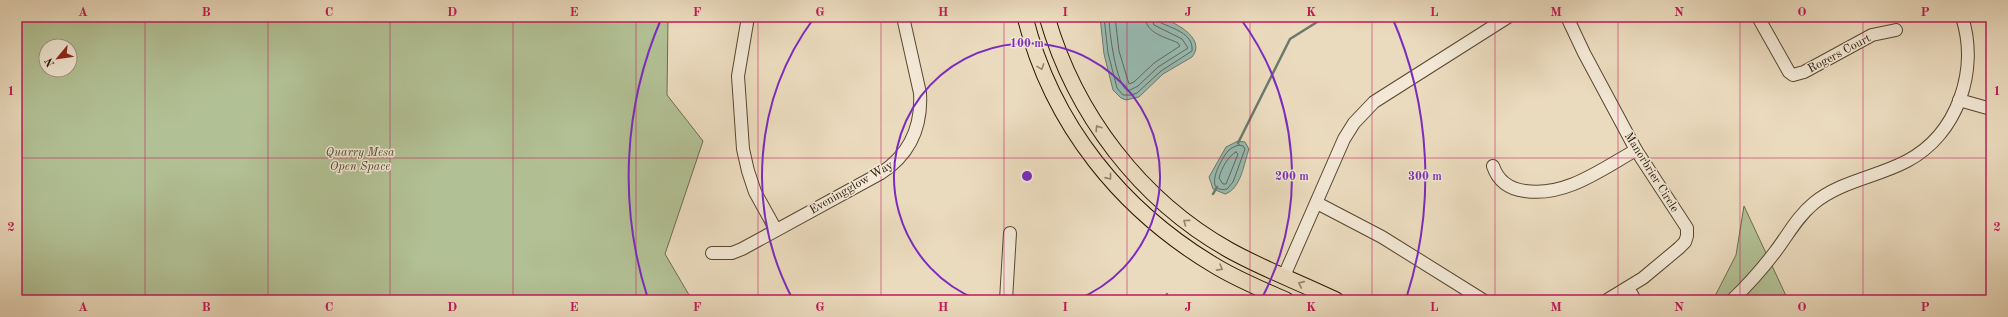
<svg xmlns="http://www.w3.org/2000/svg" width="2008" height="317" viewBox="0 0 2008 317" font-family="'Old Standard TT',serif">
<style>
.green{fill:#b2c195;stroke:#6c6c4c;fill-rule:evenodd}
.water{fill:#98bbb3;stroke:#6b796c}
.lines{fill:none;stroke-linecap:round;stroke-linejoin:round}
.shore{stroke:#60685a;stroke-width:1}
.stream{stroke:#6b796c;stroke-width:2.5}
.minor-casing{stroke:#584731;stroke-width:14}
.major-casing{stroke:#271602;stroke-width:17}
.minor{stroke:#f2e8d5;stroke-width:12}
.major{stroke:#ebdbbe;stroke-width:15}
.oneway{stroke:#938269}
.grid{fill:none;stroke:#c2185b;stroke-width:1;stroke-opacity:0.55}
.ring{fill:none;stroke:#7b2cbf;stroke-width:2}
.labels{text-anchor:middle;stroke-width:3;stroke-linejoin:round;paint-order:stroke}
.street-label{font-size:12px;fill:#271602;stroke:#f2e8d5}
.park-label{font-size:12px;font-style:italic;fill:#51492e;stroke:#f2e8d5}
.centre{fill:#7b2cbf;stroke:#f2e8d5;stroke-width:2}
.ring-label{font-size:12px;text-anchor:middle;font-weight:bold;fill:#7b2cbf;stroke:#f2e8d5;stroke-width:3;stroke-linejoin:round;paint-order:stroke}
.neatline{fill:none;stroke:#c2185b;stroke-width:1.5}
.grid-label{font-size:13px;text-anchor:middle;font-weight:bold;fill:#c2185b}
</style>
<rect width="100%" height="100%" fill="#ebdbbe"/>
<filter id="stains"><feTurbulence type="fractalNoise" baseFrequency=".005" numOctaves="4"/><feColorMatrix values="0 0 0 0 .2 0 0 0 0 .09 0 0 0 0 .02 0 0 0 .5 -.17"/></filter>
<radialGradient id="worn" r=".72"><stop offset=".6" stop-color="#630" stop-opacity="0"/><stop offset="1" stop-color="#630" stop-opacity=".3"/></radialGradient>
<g class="green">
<path d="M17,17h651l-1,78 36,46 -38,113 27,46h-675zM46,46h24v24h-24z"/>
<path d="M1744,206l44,94h-75l23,-45z"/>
</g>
<g class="water">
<path d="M1100,17c18,0 38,-3 56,0 15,2 52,21 36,40l-29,17 -24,23 -13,3 -5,-2 -8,-8 -9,-36z"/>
<path d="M1238,141l7,1 4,7c-5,14 -8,40 -24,45l-12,-5 -4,-12 17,-30z"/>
</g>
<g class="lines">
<g class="shore">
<path d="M1104,17l4,36 9,35 6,7h8l6,-2 24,-22 31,-20c2,-18 -21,-23 -33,-29l-3,-5"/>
<path d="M1109,17c0,14 7,69 19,74l10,-5 20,-19 30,-19 -6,-9 -28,-14 -3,-8"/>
<path d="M1115,17l4,34 10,33 5,-2 20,-19 26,-17 -2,-3c-12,-6 -32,-9 -33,-26"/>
<path d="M1239,145l4,1 2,3 -12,33 -6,7c-25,5 -6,-30 1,-38 3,-3 7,-5 11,-6z"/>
<path d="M1236,152l2,2 -12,30h-3l-4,-6c2,-9 9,-22 17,-26z"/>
</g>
<g class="stream">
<path d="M1238,143l52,-104 35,-22"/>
<path d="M1213,194l4,-7"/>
<path d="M1164,300l3,-6"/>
</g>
<defs>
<g id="minor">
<path d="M748,17l-10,59 5,73 5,22 7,21 21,38"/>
<path d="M1567,17l17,36 52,97 51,78v8l-2,6 -6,6 -36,30 -36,22"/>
<path d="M1758,17l31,55 4,3 11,-3 68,-37 24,-5"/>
<path d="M1959,100l32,9"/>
<path d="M1493,166c5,15 16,23 32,25 41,6 77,-22 111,-41"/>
<path d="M1317,203l65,34 101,63"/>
<path d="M712,253h20l10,-4 139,-76c29,-19 41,-46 39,-80l-17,-76"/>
<path d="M1284,276l60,-137 10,-16 20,-21 134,-85"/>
<path d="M1628,288l7,12"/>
<path d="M1006,300l4,-67"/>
<path d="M1732,300c16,-15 30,-31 43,-48 13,-17 22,-35 39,-49 27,-22 63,-26 93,-42 51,-27 72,-91 55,-144"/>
</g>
<g id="major">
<path d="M1025,17c27,108 97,194 192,250 22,13 46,23 69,33"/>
<path d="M1047,17c28,97 93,183 182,233 34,19 72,33 107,50"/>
</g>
</defs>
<use href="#minor" class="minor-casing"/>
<use href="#major" class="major-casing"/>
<use href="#minor" class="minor"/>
<use href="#major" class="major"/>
</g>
<defs><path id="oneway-chevron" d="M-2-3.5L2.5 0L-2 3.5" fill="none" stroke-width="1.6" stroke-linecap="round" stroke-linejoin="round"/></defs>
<g class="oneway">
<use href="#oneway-chevron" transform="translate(1041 67) rotate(70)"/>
<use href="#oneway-chevron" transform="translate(1098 128) rotate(-123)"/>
<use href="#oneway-chevron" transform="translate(1109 177) rotate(51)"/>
<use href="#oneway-chevron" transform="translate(1186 222) rotate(-143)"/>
<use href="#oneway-chevron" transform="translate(1220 268) rotate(29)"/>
<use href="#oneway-chevron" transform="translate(1301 284) rotate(-156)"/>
</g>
<path class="grid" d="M145,17v283M268,17v283M390,17v283M513,17v283M636,17v283M758,17v283M881,17v283M1004,17v283M1127,17v283M1250,17v283M1372,17v283M1495,17v283M1618,17v283M1740,17v283M1863,17v283M17,158h1974"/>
<g class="ring">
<path d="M978 300A133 133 0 1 1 1076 300"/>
<path d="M792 298A265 265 0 0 1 814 18M1240 18A265 265 0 0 1 1262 298"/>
<path d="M648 299A398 398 0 0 1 662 17M1392 17A398 398 0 0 1 1406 299"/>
</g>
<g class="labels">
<g class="street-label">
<text transform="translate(1839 53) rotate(-28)" y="4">Rogers Court</text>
<text transform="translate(1652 172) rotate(58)" y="4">Manorbrier Circle</text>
<text transform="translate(851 187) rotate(-30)" y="4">Eveningglow Way</text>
</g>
<g class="park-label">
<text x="360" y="156">Quarry Mesa<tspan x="360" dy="14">Open Space</tspan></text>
</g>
</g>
<circle cx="1027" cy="176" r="6" class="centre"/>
<g class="ring-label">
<text x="1027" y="47">100 m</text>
<text x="1292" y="180">200 m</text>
<text x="1425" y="180">300 m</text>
</g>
<rect width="2008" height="317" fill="none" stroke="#ebdbbe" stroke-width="44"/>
<g transform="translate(58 58) rotate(241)"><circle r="19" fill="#f2e8d5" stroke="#a19481"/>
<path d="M0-3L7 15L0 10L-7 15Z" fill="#8f2418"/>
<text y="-6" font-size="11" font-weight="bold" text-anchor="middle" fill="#271602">N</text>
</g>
<rect x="22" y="22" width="1964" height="273" class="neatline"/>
<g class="grid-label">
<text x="83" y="16">A</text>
<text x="206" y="16">B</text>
<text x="329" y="16">C</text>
<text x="452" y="16">D</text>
<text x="574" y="16">E</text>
<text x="697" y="16">F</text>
<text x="820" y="16">G</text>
<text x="943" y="16">H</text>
<text x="1065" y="16">I</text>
<text x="1188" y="16">J</text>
<text x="1311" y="16">K</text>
<text x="1434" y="16">L</text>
<text x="1556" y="16">M</text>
<text x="1679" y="16">N</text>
<text x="1802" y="16">O</text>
<text x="1925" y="16">P</text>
<text x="11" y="95">1</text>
<text x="1997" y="95">1</text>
<text x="11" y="231">2</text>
<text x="1997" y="231">2</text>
<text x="83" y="311">A</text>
<text x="206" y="311">B</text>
<text x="329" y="311">C</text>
<text x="452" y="311">D</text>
<text x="574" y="311">E</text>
<text x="697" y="311">F</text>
<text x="820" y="311">G</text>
<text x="943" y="311">H</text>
<text x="1065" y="311">I</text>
<text x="1188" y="311">J</text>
<text x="1311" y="311">K</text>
<text x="1434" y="311">L</text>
<text x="1556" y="311">M</text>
<text x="1679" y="311">N</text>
<text x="1802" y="311">O</text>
<text x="1925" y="311">P</text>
</g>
<rect width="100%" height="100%" filter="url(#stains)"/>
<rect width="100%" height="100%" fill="url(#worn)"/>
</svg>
